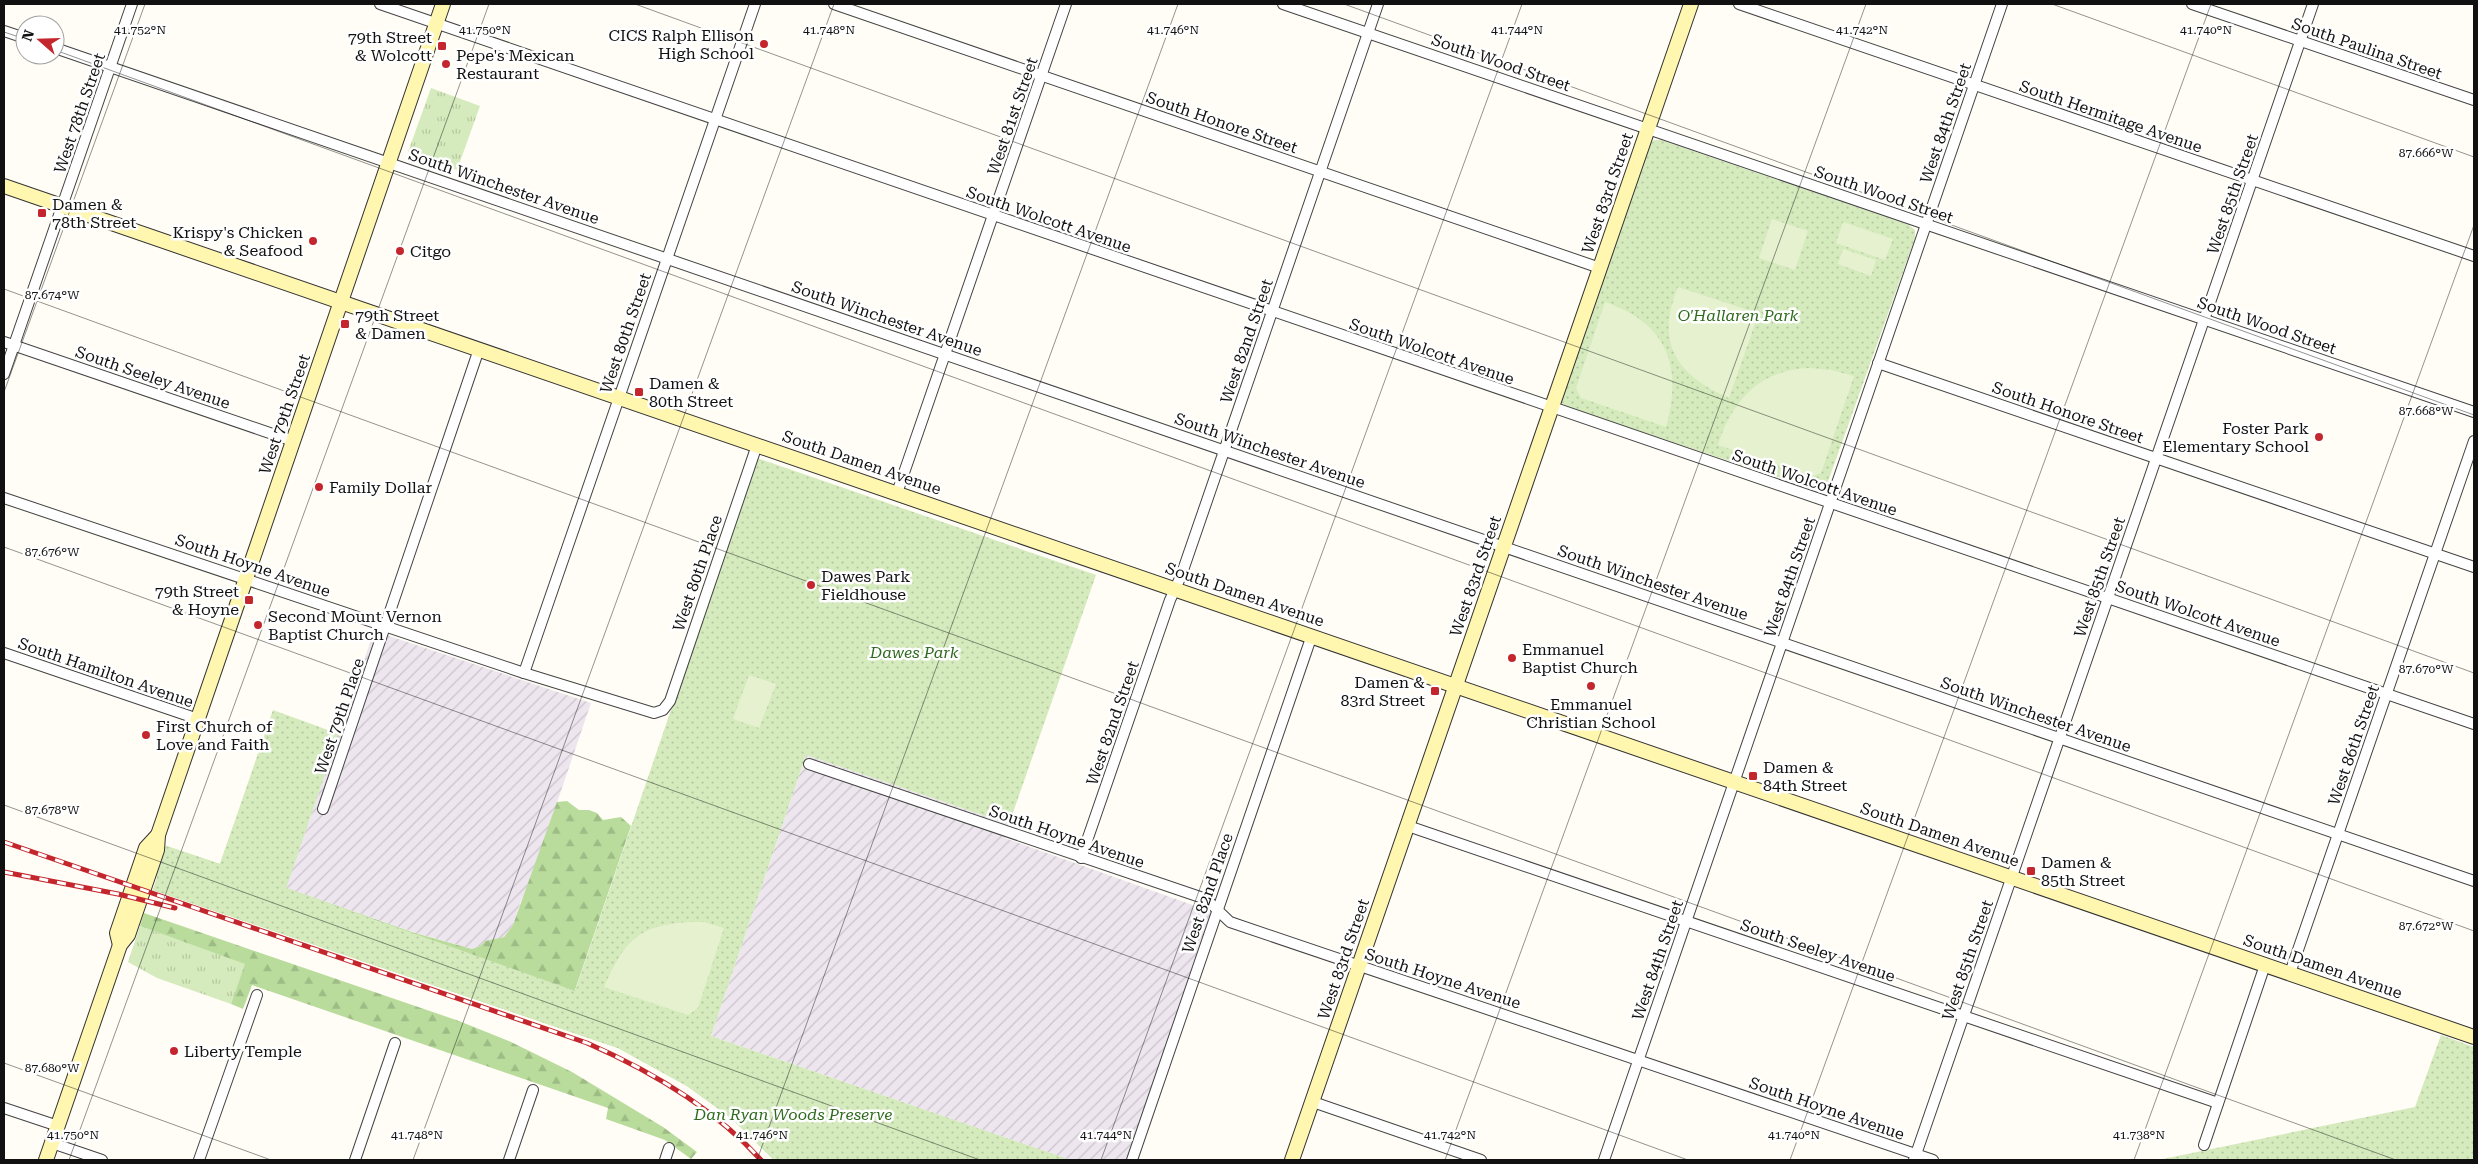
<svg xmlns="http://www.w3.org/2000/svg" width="2478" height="1164" viewBox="0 0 2478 1164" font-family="'Roboto Serif',serif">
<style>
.industrial{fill:url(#industrial-furrows)}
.grass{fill:url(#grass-tufts)}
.forest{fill:url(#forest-firs)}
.park{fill:url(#park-dots)}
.pitch{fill:#e6f2cf}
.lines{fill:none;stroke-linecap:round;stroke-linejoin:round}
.street-casing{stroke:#444;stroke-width:12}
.secondary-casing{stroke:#333;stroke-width:16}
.street{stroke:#fff;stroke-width:10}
.secondary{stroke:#fff6b0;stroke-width:14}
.rail-casing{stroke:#c4262e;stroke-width:5}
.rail{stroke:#fff;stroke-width:3;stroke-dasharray:9;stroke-linecap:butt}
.ticks{fill:none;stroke:#111;stroke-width:1;stroke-opacity:0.45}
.poi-dot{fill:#c4262e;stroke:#fff;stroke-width:2}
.labels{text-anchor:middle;stroke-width:5;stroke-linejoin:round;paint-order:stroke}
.poi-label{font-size:16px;fill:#111;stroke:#fff;text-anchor:start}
.street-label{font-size:16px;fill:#111;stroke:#fff}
.park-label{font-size:16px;font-style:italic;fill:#2f6b1f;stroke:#fff}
.ticks-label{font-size:12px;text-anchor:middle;fill:#111;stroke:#fff;stroke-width:5;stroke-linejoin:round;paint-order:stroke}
</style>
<defs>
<pattern id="industrial-furrows" width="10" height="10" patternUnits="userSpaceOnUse" patternTransform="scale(1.25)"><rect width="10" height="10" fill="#eee6ef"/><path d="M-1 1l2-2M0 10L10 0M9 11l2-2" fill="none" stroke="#cbc4cc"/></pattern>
<pattern id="grass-tufts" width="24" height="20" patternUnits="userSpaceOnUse" patternTransform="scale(1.25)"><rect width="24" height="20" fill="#d5ebbd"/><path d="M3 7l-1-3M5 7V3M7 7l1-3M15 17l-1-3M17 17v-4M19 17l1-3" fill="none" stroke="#b6c8a1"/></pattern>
<pattern id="forest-firs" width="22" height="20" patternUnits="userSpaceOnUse" patternTransform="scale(1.25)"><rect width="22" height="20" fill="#b9dc9c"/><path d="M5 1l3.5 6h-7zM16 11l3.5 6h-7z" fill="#9ebc85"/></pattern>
<pattern id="park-dots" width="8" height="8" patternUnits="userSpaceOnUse" patternTransform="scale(1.25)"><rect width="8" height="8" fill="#d5ebbd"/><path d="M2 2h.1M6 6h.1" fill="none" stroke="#b6c8a1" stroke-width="1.8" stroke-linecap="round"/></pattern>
</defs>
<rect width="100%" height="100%" fill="#fffdf5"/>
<g class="industrial">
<path d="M374,631l217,72 -62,182 -8,16 -8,24 -9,12 -19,4 -5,5 -8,3 -56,-16 -130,-45z"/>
<path d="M806,755l203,69 -4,14 210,75 -85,247h-60l-359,-124z"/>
</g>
<g class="grass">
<path d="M431,88l49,18 -23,64 -49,-18z"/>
<path d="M140,926l106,38 -15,40 -74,-26 -29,-16z"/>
</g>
<g class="forest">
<path d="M316,799l-30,89 129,45 57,16 8,-3 5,-5 19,-4 9,-12 44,-123 10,-1 12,9h10l8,3 6,7 18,-3 10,9 -56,164 495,170h-296l-43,-42 -44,-32 -69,-38 -465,-158 16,-43 51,17 14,-40z"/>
<path d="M144,913l315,108 52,21 61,30 91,55 34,25 -6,7 -26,-19 -59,-21 2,-11 -356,-123 -9,24 -12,-5 14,-40 -105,-38z"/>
</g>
<g class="park">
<path d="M1654,140h7l248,85 6,5v8l-90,252h-8l-250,-83 -6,-5 87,-256z"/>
<path d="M757,458l339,117 -87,249 -203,-69 -95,281 359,124h-296l-43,-42 -44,-32 -69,-38 -465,-158 4,-13 -3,-2 10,-30 56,19 53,-154 66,24 -53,154 289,103z"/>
<path d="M2441,1035l33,12v113h-316l257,-53z"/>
</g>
<g class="pitch">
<path d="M1772,219l36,12 -13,39 -36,-12z"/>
<path d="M1843,222l50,17 -8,21 -49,-17z"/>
<path d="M1843,249l33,11 -5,16 -33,-12z"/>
<path d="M1678,287l73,24 5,10 -27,77c-53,-23 -74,-55 -51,-111z"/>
<path d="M1605,302c62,21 78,64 61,125l-85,-29 -5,-10z"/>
<path d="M1810,368l21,2 23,6 -33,97 -9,3 -94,-31c14,-45 43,-76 92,-77z"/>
<path d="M749,675l27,9 -17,44 -26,-9z"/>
<path d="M689,922h15l20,6 -26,80 -10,7 -84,-28c20,-46 34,-62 85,-65z"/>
</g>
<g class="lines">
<defs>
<g id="street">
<path d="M380,4l2094,720"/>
<path d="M834,4l766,264"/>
<path d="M1283,4l1191,408"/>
<path d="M1739,4l735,252"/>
<path d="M2192,4l282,96"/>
<path d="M4,31l21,7"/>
<path d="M55,48l2419,833"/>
<path d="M4,342l289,99"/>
<path d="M1878,363l596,204"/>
<path d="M4,374l128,-370"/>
<path d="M897,493l169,-489"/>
<path d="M4,498l520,175 130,40 9,-3 7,-9 87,-256"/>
<path d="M4,653l194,66"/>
<path d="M524,673l231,-669"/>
<path d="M809,764l397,135 24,23 703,238"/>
<path d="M323,809l156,-460"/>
<path d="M1408,826l810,277"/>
<path d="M1081,858l89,-258 11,-24 197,-572"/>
<path d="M2290,973l184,-532"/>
<path d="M1313,1102l168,58"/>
<path d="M4,1108l54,18"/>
<path d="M52,1143l50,17"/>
<path d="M2204,1145l61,-180"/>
<path d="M199,1160l58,-165"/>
<path d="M355,1160l40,-117"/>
<path d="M509,1160l24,-70"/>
<path d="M665,1160l4,-12"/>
<path d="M1132,1160l180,-525"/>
<path d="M1604,1160l398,-1156"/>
<path d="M1914,1160l399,-1156"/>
</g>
<g id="secondary">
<path d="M4,186l2470,851"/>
<path d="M120,945l-3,-12 29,-85 12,-13"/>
<path d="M46,1160l74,-215 8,-10 29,-85 1,-15 285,-831"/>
<path d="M1292,1160l399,-1156"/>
</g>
</defs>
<use href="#street" class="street-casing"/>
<use href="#secondary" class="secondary-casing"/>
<use href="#street" class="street"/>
<use href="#secondary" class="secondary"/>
<defs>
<g id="rail">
<path d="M4,842l583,201c64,28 127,65 174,117"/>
<path d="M4,872l114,22 57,14"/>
</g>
</defs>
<use href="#rail" class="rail-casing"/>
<use href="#rail" class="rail"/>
</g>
<path class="ticks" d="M635,4l1839,669M1344,4l1130,411M2052,4l422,153M4,32l21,7M55,50l2419,881M4,289l2392,871M4,392l141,-388M4,547l1684,613M4,805l976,355M4,1063l267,97M69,1160l420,-1156M413,1160l421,-1156M757,1160l421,-1156M1101,1160l421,-1156M1445,1160l421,-1156M1790,1160l421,-1156M2134,1160l340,-935"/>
<g class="poi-dot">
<circle cx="764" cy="44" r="5"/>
<rect x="437" y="41" width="10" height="10" rx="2.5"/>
<circle cx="446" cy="64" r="5"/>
<rect x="37" y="208" width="10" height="10" rx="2.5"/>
<circle cx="313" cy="241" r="5"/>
<circle cx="400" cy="251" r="5"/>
<rect x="340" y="319" width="10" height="10" rx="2.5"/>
<rect x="634" y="387" width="10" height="10" rx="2.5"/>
<circle cx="2319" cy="437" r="5"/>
<circle cx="319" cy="487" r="5"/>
<circle cx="811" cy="585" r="5"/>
<rect x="244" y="595" width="10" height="10" rx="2.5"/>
<circle cx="258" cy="625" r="5"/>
<circle cx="1512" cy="658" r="5"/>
<circle cx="1591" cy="686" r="5"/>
<rect x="1430" y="686" width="10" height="10" rx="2.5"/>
<circle cx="146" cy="735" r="5"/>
<rect x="1748" y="771" width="10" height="10" rx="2.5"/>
<rect x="2026" y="866" width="10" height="10" rx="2.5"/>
<circle cx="174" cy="1051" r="5"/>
</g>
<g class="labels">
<g class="poi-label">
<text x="754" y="41" text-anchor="end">CICS Ralph Ellison<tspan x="754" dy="18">High School</tspan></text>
<text x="432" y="43" text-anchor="end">79th Street<tspan x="432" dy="18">&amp; Wolcott</tspan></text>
<text x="456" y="61">Pepe's Mexican<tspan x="456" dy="18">Restaurant</tspan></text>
<text x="52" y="210">Damen &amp;<tspan x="52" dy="18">78th Street</tspan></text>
<text x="303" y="238" text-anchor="end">Krispy's Chicken<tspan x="303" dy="18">&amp; Seafood</tspan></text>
<text x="410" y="257">Citgo</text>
<text x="355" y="321">79th Street<tspan x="355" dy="18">&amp; Damen</tspan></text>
<text x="649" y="389">Damen &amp;<tspan x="649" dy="18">80th Street</tspan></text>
<text x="2309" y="434" text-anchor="end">Foster Park<tspan x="2309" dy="18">Elementary School</tspan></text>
<text x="329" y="493">Family Dollar</text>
<text x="821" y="582">Dawes Park<tspan x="821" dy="18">Fieldhouse</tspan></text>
<text x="239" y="597" text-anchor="end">79th Street<tspan x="239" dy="18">&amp; Hoyne</tspan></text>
<text x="268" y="622">Second Mount Vernon<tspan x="268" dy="18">Baptist Church</tspan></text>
<text x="1522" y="655">Emmanuel<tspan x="1522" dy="18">Baptist Church</tspan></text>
<text x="1425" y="688" text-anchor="end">Damen &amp;<tspan x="1425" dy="18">83rd Street</tspan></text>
<text x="1591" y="710" text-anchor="middle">Emmanuel<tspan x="1591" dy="18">Christian School</tspan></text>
<text x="156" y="732">First Church of<tspan x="156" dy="18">Love and Faith</tspan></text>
<text x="1763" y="773">Damen &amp;<tspan x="1763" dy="18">84th Street</tspan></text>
<text x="2041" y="868">Damen &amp;<tspan x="2041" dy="18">85th Street</tspan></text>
<text x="184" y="1057">Liberty Temple</text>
</g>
<g class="street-label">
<text transform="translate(2367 48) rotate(19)" y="6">South Paulina Street</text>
<text transform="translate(1501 62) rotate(19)" y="6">South Wood Street</text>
<text transform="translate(79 113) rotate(-71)" y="6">West 78th Street</text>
<text transform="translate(1012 116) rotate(-71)" y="6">West 81st Street</text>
<text transform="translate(2111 116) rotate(19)" y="6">South Hermitage Avenue</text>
<text transform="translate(1222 122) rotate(19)" y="6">South Honore Street</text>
<text transform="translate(1945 123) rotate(-71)" y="6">West 84th Street</text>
<text transform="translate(504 186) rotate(19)" y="6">South Winchester Avenue</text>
<text transform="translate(1607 193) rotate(-71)" y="6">West 83rd Street</text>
<text transform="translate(1884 194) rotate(19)" y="6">South Wood Street</text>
<text transform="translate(2232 194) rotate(-71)" y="6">West 85th Street</text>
<text transform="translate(1049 219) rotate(19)" y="6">South Wolcott Avenue</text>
<text transform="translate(887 318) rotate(19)" y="6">South Winchester Avenue</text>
<text transform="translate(2267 325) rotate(19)" y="6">South Wood Street</text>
<text transform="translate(625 333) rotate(-71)" y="6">West 80th Street</text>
<text transform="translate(1246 341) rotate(-71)" y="6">West 82nd Street</text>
<text transform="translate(1432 351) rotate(19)" y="6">South Wolcott Avenue</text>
<text transform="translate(153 377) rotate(19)" y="6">South Seeley Avenue</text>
<text transform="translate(2068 412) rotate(19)" y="6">South Honore Street</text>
<text transform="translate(284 414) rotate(-71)" y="6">West 79th Street</text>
<text transform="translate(1270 450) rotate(19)" y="6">South Winchester Avenue</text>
<text transform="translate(862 462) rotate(19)" y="6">South Damen Avenue</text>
<text transform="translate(1815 482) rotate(19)" y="6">South Wolcott Avenue</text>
<text transform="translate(253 565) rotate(19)" y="6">South Hoyne Avenue</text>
<text transform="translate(697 573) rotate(-71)" y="6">West 80th Place</text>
<text transform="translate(1475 576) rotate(-71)" y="6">West 83rd Street</text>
<text transform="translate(1789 577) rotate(-71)" y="6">West 84th Street</text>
<text transform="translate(2099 577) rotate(-71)" y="6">West 85th Street</text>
<text transform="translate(1653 582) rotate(19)" y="6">South Winchester Avenue</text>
<text transform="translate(1245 594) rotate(19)" y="6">South Damen Avenue</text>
<text transform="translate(2198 613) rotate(19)" y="6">South Wolcott Avenue</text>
<text transform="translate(106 672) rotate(19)" y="6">South Hamilton Avenue</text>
<text transform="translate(2036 714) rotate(19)" y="6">South Winchester Avenue</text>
<text transform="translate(339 716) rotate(-71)" y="6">West 79th Place</text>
<text transform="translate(1112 723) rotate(-71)" y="6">West 82nd Street</text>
<text transform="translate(2353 745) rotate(-71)" y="6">West 86th Street</text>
<text transform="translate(1940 834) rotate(19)" y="6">South Damen Avenue</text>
<text transform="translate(1067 836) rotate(19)" y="6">South Hoyne Avenue</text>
<text transform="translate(1207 893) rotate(-71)" y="6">West 82nd Place</text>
<text transform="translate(1818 950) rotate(19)" y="6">South Seeley Avenue</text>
<text transform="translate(1343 959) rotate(-71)" y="6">West 83rd Street</text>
<text transform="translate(1657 960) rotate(-71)" y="6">West 84th Street</text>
<text transform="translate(1967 960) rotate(-71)" y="6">West 85th Street</text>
<text transform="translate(2323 966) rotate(19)" y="6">South Damen Avenue</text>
<text transform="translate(1443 978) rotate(18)" y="6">South Hoyne Avenue</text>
<text transform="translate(1827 1108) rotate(19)" y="6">South Hoyne Avenue</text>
</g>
<g class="park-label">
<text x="1738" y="321">O'Hallaren Park</text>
<text x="914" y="658">Dawes Park</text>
<text x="793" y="1120">Dan Ryan Woods Preserve</text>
</g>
</g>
<g class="ticks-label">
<text x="140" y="34">41.752°N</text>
<text x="485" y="34">41.750°N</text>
<text x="829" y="34">41.748°N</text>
<text x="1173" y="34">41.746°N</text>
<text x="1517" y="34">41.744°N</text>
<text x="1862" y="34">41.742°N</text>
<text x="2206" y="34">41.740°N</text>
<text x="2426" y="157">87.666°W</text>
<text x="52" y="299">87.674°W</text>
<text x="2426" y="415">87.668°W</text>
<text x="52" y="556">87.676°W</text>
<text x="2426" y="673">87.670°W</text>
<text x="52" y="814">87.678°W</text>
<text x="2426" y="930">87.672°W</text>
<text x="52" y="1072">87.680°W</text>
<text x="73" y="1139">41.750°N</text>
<text x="417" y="1139">41.748°N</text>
<text x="762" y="1139">41.746°N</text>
<text x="1106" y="1139">41.744°N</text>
<text x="1450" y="1139">41.742°N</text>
<text x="1794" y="1139">41.740°N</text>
<text x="2139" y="1139">41.738°N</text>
</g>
<rect width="2478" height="1164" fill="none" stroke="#111111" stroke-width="10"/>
<g transform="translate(40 40) rotate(290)"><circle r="24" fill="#ffffff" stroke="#a0a0a0"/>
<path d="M0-4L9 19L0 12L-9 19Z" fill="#c4262e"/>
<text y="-8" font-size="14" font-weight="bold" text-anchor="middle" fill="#111111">N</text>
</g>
</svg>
